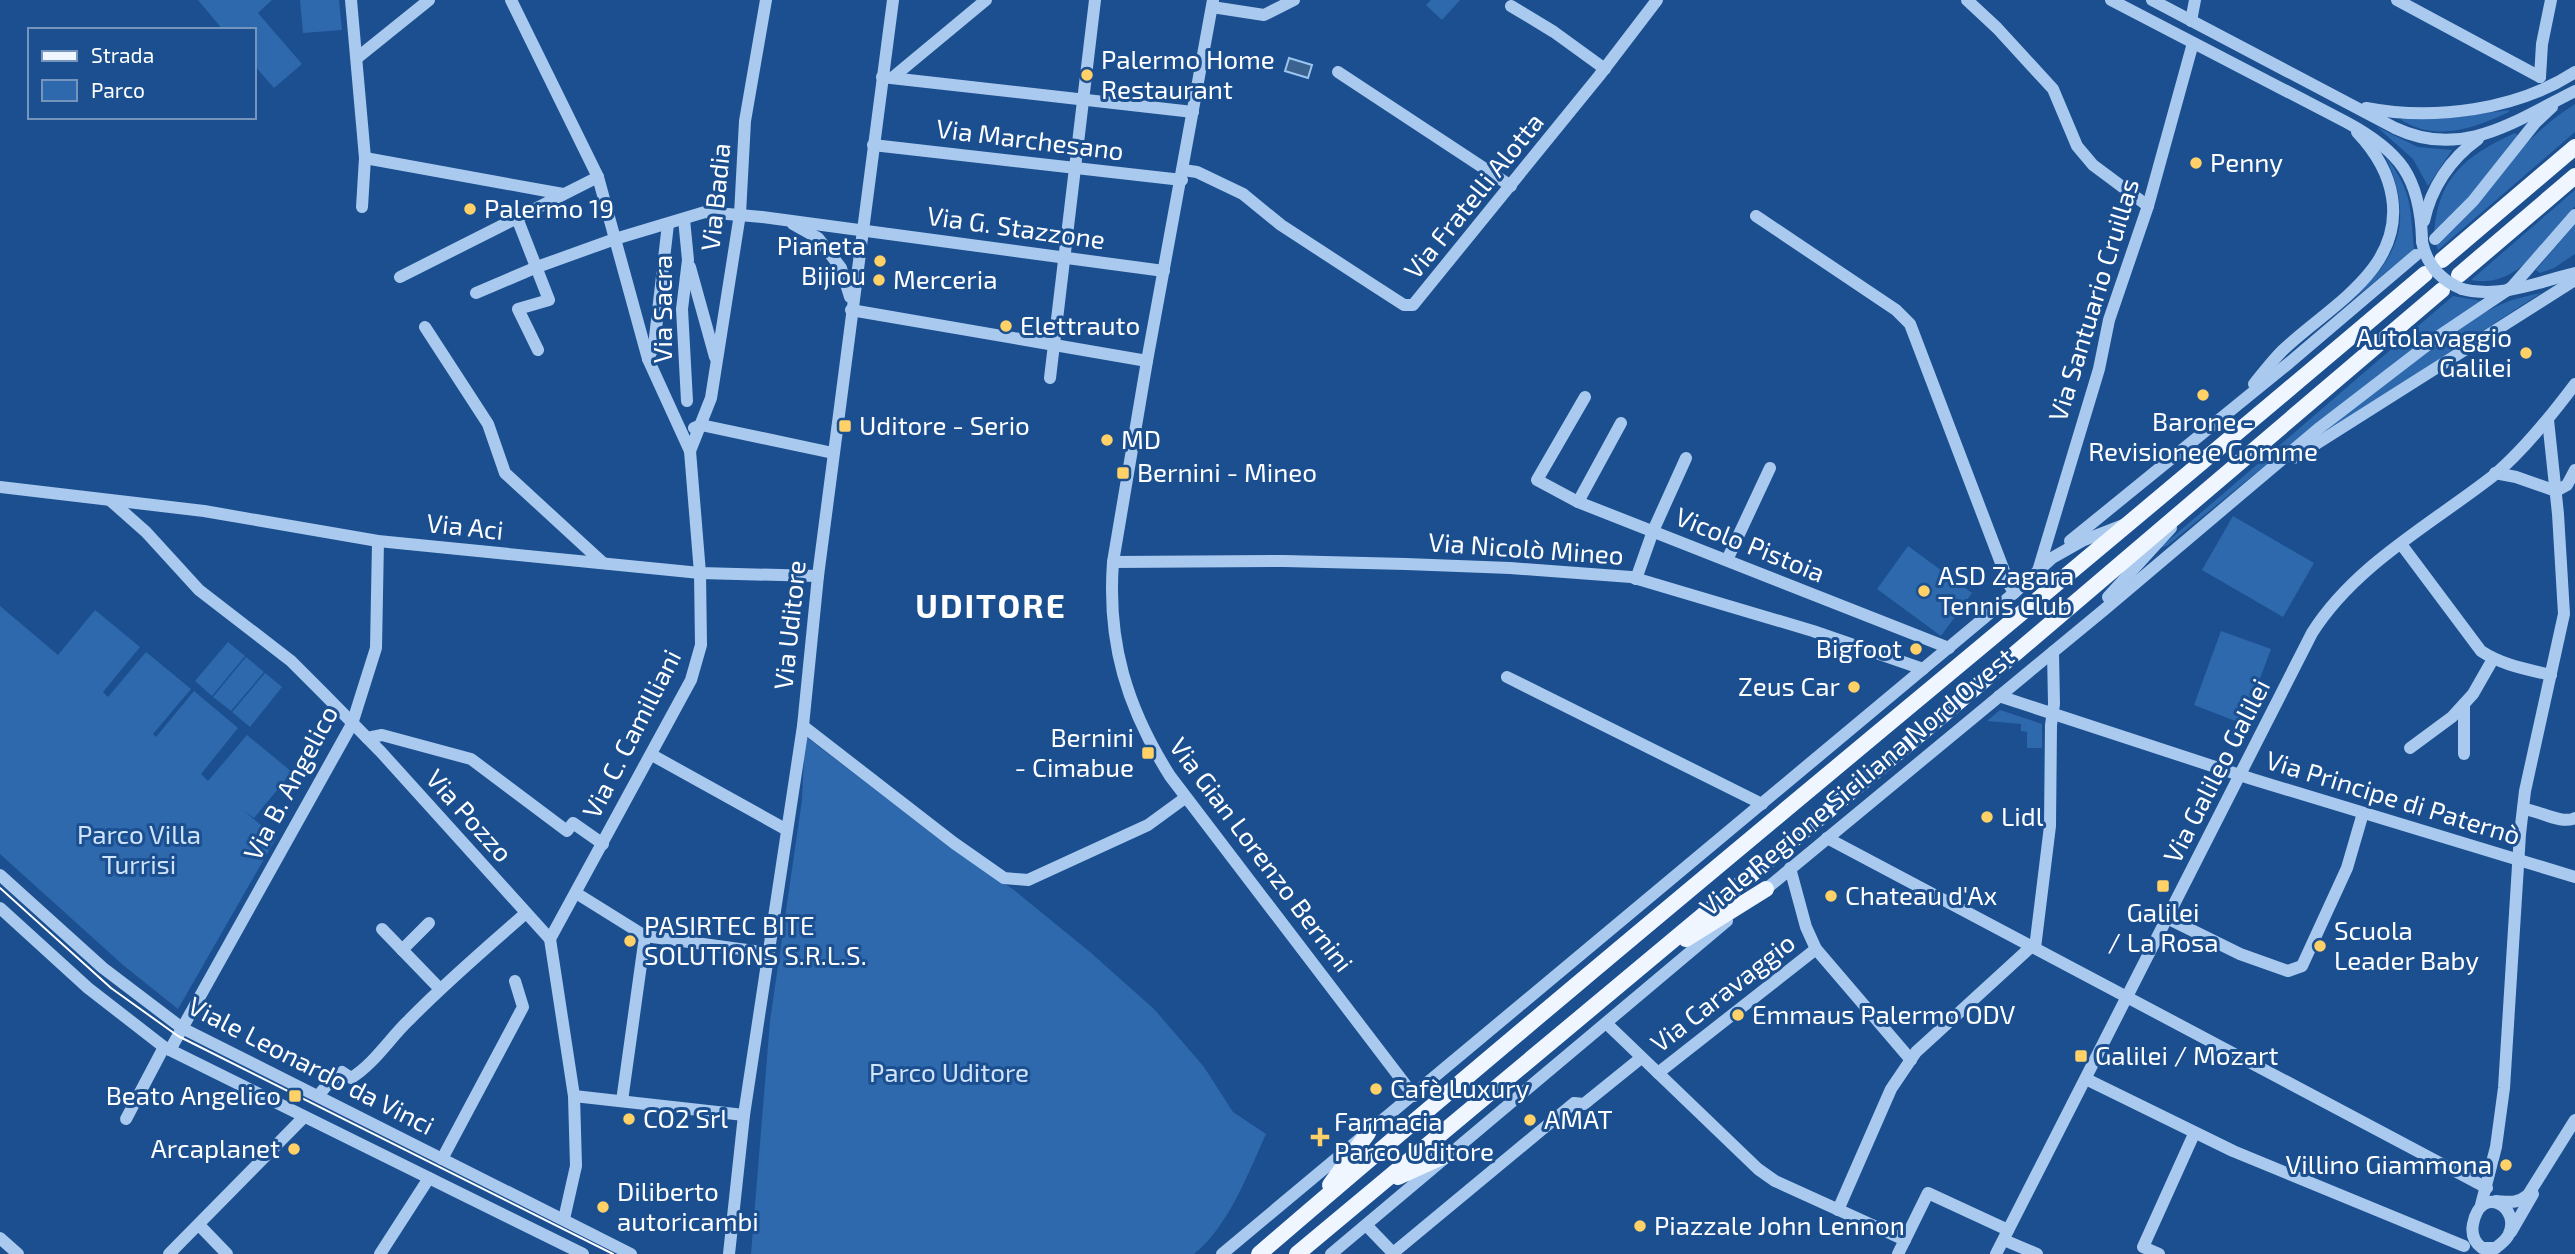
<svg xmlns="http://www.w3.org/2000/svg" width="2575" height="1254" viewBox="0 0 2575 1254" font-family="'Exo 2',sans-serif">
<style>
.green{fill:#2e69ad}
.water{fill:#3c6290;stroke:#9cc4f0;stroke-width:2}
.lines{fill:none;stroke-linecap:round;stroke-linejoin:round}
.minor{stroke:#a9c9ee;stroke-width:12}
.major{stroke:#f0f6ff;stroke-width:16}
.tram{stroke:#fff;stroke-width:2}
.minor-bridge{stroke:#a9c9ee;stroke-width:12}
.poi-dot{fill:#ffd166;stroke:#1b4f8f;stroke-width:2.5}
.labels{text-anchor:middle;stroke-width:6;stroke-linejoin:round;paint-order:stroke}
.poi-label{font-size:26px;fill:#fff;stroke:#1b4f8f;text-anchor:start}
.street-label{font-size:26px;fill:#fff;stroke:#1b4f8f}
.park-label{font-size:26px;fill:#cfe3fa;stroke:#1b4f8f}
.district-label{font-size:33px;font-weight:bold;letter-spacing:2px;fill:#fff;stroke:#1b4f8f}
</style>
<rect width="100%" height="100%" fill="#1b4f8f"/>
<g class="green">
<path d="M198,0h74l-14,13 44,51 -28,24 -20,-23v-35h-31z"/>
<path d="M300,0h39l3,30 -39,3z"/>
<path d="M1431,0h29l-18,20 -16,-15z"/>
<path d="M2575,104v28l-137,118 -2,-6c43,-47 86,-107 139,-140z"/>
<path d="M2509,110v2c-35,16 -73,31 -109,7h44z"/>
<path d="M2377,127l41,20 34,3 -24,36 -15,-27z"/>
<path d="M2515,133l3,3 -43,56 -41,41c4,-57 33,-78 81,-100z"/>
<path d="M2386,157c27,35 24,51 28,92l-63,52c49,-46 63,-79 35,-144z"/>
<path d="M2575,190v16c-26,31 -57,84 -104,74z"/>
<path d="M2575,224v30l-21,14 -14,5 -4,-3z"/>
<path d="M2541,293l-204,132 -10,4c53,-41 121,-103 182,-128 10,-3 21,-6 32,-8z"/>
<path d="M2453,296l28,5c-109,76 -211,160 -313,244l-8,3z"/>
<path d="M2233,516l81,47 -31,54 -81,-47z"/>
<path d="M1908,546l64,47 -31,43 -64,-47z"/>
<path d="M0,606l58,49 37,-45 45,37 -37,45 5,5 38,-45 45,37 -38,45 3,3 38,-46 44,37 -37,46 7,7 39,-46 45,37 -38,46 -11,-8 33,28 -98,171 -55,-44 -123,-111z"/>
<path d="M2221,631l50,18 -28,75 -49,-19z"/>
<path d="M228,642l17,14 -33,40 -17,-15z"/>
<path d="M246,657l18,15 -33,39 -18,-14z"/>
<path d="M265,673l17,14 -32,40 -18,-15z"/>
<path d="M2000,710l42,14v24h-15v-16l-6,-1v-7l-34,-3z"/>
<path d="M805,736l148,113 61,41 76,62 64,57 50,58 29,45 33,22c-18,39 -37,92 -72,120h-443l19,-233 32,-221z"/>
</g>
<path class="water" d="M1289,58l23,7 -4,13 -23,-7z"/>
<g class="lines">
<g class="minor">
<path d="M351,0l14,158 -3,49"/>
<path d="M511,0l87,177 50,182 42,92 10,122 1,72 -10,35 -141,259"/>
<path d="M1213,0l-66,361 -34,201c-6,81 14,146 57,214l244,320"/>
<path d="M1967,0l30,28 56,61 24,57 16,19 55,41"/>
<path d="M2111,0l235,122c54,29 74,55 76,117"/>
<path d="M2152,0l243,128c67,32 120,-7 180,-37"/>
<path d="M2397,0l143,77"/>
<path d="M1511,6l43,26 51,37"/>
<path d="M1212,7l52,8 30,-15"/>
<path d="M2191,21l4,-21"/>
<path d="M357,58l72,-58"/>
<path d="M1338,72l173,114"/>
<path d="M882,77l311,35"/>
<path d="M2540,77l2,-33 9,-44"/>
<path d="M892,78l94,-78"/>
<path d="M2366,108c68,13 151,2 209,-36"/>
<path d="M873,145l309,35"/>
<path d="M365,158l198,36"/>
<path d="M1183,170l14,2 46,22 38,31 92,60 31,20h9l186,-229 58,-76"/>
<path d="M1756,216l140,94 14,14 99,260 5,9"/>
<path d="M517,218l32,82 -31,9 20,41"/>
<path d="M684,219l4,41 -6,49 5,92"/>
<path d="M2424,221c7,-33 26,-62 54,-82"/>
<path d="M793,224l25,14 23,30 9,29"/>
<path d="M2435,239l38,-38 62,-78 17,-16"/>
<path d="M690,267l25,90"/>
<path d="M400,277l198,-100"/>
<path d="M2462,289c38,10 76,-7 113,-16"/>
<path d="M476,293l61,-26 78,-28 90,-27 57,5 402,54"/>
<path d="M851,310l296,51"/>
<path d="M425,327l63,97 17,49 98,90"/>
<path d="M648,359l6,-13 14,-122"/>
<path d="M1050,378l45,-378"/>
<path d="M2254,384c9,-11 18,-23 28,-33 44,-43 122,-80 110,-154 -4,-26 -17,-46 -35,-65"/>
<path d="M1585,397l-48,83 41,22 371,146"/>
<path d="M694,428l7,-3 132,28"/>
<path d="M690,451l21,-53 29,-184 5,-93 21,-121"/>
<path d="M2294,458l281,-178"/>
<path d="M2495,473l21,4 40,14"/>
<path d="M0,487l204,24 174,30 322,32 118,3"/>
<path d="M2556,491l11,-6 8,-15"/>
<path d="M111,501l35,31 53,58 92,71 32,32 58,59 169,187"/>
<path d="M1578,502l43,-79"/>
<path d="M2070,541l219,-178 127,-108"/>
<path d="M2401,544l80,107c21,14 45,18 70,24"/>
<path d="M1727,560l43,-92"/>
<path d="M1113,562l171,-1 122,3 104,4 121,9 182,54 110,38"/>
<path d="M2038,571l61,-202 10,-49 39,-114 45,-163"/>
<path d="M1636,579l17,-48 33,-73"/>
<path d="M2108,597l63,-69"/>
<path d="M1507,677l255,127"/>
<path d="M1999,696l253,83 323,98"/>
<path d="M803,726l151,117 50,35 24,2 120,-55 37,-27"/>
<path d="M367,738l15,-3 89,24 96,72 6,-8 30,21"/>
<path d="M2410,748l42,-31 21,-23 20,-35"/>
<path d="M2464,754v-50"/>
<path d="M652,755l135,75"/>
<path d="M2523,809c16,1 38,16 52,9"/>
<path d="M1827,838l660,350"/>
<path d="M1790,868l16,59 10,22 95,111"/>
<path d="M0,875l103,93 79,60 449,226"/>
<path d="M576,893l69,43 124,17"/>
<path d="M1760,894l345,-285 213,-180 121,-93 73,-49 63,-72"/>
<path d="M0,908l88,80 76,59 419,207"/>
<path d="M2167,918l73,36 48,17 14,-5 45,-98 16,-55"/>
<path d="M382,929l58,60"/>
<path d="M550,939l24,157 2,70 -12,53"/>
<path d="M2035,948l15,-122 1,-101 3,-21 -1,-52"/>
<path d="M402,950l27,-27"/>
<path d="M1606,1023l152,146 17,12 130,59"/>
<path d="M170,1050l182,-326 24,-76 2,-107"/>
<path d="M1658,1073l158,-124"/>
<path d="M2086,1079l147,72 231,95"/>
<path d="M318,1096l9,-11 15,-13 9,6c23,-14 39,-40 58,-58 37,-38 77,-72 117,-107"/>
<path d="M574,1096l170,19"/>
<path d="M622,1101l23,-165"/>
<path d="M126,1119l38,-72"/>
<path d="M442,1159l81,-152 -8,-26"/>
<path d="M2496,1201c14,1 21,3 32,-6l47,-75"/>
<path d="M2481,1205l15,-58 8,-59 16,-254 5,-43 39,-177 -6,-100 -10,-94"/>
<path d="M1838,1210l53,-121 25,-37 116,-106"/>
<path d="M199,1225l28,29"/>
<path d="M1366,1225l28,29"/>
<path d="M2511,1232l22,-38"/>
<path d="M0,1238l18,16"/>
<path d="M2004,1240l33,14"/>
<path d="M1393,1253l181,-150 10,1 57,-46"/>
<path d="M169,1254l135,-137"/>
<path d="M380,1254l49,-76"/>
<path d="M729,1254l15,-139 59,-389 15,-150 75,-576"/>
<path d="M1222,1254l792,-661 38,-35 30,-17 41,-16"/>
<path d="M1331,1254l396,-333"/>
<path d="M1898,1254l30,-61 80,37"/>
<path d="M1996,1254l316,-621c43,-68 118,-108 181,-157 31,-26 58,-60 82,-92"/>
<path d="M2159,1254l-16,-7 51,-113"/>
<path d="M2487,1254c7,-5 16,-10 21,-18 15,-28 -27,-54 -35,-12 -2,10 1,18 9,24h14"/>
</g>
<g class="major">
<path d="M2442,260l133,-113"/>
<path d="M2459,275l116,-99"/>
<path d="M1686,939l80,-50"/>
<path d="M1398,1177l53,-24"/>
<path d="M1330,1185l38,-52"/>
<path d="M1259,1254c385,-331 779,-651 1166,-980"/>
<path d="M1297,1254l653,-545 492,-419"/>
</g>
<path class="tram" d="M0,888l111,100 67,48 435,218"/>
<path class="minor-bridge" d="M2422,242c5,23 18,38 40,47"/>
</g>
<g class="poi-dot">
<circle cx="1087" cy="75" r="7"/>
<circle cx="2196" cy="163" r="7"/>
<circle cx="470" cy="209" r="7"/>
<circle cx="880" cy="261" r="7"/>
<circle cx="879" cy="280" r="7"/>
<circle cx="1006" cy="326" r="7"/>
<circle cx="2526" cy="353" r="7"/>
<circle cx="2203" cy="395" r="7"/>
<rect x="838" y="419" width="14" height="14" rx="3.5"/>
<circle cx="1107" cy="440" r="7"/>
<rect x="1116" y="466" width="14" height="14" rx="3.5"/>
<circle cx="1924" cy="591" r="7"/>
<circle cx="1916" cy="649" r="7"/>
<circle cx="1854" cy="687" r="7"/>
<rect x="1141" y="746" width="14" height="14" rx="3.5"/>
<circle cx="1987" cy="817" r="7"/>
<rect x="2156" y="879" width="14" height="14" rx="3.5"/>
<circle cx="1831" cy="896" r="7"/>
<circle cx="630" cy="941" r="7"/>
<circle cx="2320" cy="946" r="7"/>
<circle cx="1738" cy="1015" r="7"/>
<rect x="2074" y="1049" width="14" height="14" rx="3.5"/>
<circle cx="1376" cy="1089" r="7"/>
<rect x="288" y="1089" width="14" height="14" rx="3.5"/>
<circle cx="629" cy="1119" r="7"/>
<circle cx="1530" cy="1120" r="7"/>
<path d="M1316.5 1126.5h7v7h7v7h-7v7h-7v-7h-7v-7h7z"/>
<circle cx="294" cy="1149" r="7"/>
<circle cx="2506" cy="1165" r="7"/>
<circle cx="603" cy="1207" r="7"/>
<circle cx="1640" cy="1226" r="7"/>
</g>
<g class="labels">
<g class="poi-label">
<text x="1101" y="69">Palermo Home<tspan x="1101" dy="30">Restaurant</tspan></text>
<text x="2210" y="172">Penny</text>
<text x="484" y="218">Palermo 19</text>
<text x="866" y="255" text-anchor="end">Pianeta<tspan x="866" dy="30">Bijiou</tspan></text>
<text x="893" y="289">Merceria</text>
<text x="1020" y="335">Elettrauto</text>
<text x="2512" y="347" text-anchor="end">Autolavaggio<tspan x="2512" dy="30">Galilei</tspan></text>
<text x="2203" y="431" text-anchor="middle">Barone -<tspan x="2203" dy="30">Revisione e Gomme</tspan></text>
<text x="859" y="435">Uditore - Serio</text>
<text x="1121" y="449">MD</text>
<text x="1137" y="482">Bernini - Mineo</text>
<text x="1938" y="585">ASD Zagara<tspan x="1938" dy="30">Tennis Club</tspan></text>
<text x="1902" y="658" text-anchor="end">Bigfoot</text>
<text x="1840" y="696" text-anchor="end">Zeus Car</text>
<text x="1134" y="747" text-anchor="end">Bernini<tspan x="1134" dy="30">- Cimabue</tspan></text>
<text x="2001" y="826">Lidl</text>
<text x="1845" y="905">Chateau d'Ax</text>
<text x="2163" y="922" text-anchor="middle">Galilei<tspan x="2163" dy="30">/ La Rosa</tspan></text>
<text x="644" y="935">PASIRTEC BITE<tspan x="644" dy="30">SOLUTIONS S.R.L.S.</tspan></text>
<text x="2334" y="940">Scuola<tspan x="2334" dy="30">Leader Baby</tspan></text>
<text x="1752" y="1024">Emmaus Palermo ODV</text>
<text x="2095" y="1065">Galilei / Mozart</text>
<text x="1390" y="1098">Cafè Luxury</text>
<text x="281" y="1105" text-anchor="end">Beato Angelico</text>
<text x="643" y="1128">CO2 Srl</text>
<text x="1544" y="1129">AMAT</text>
<text x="1334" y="1131">Farmacia<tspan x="1334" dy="30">Parco Uditore</tspan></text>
<text x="280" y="1158" text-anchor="end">Arcaplanet</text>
<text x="2492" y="1174" text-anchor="end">Villino Giammona</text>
<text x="617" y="1201">Diliberto<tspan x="617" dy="30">autoricambi</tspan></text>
<text x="1654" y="1235">Piazzale John Lennon</text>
</g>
<g class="street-label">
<text transform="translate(1030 140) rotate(7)" y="9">Via Marchesano</text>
<text transform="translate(1474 196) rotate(-51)" y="9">Via Fratelli Alotta</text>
<text transform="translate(716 197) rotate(-84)" y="9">Via Badia</text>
<text transform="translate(1016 228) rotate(8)" y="9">Via G. Stazzone</text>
<text transform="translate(2094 300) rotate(-73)" y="9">Via Santuario Cruillas</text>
<text transform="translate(663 309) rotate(-90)" y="9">Via Sacra</text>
<text transform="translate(465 527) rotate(6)" y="9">Via Aci</text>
<text transform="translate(1750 545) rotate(22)" y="9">Vicolo Pistoia</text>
<text transform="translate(1526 549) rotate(4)" y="9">Via Nicolò Mineo</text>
<text transform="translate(790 625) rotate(-84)" y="9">Via Uditore</text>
<text transform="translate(632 734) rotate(-63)" y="9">Via C. Camilliani</text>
<text transform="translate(2217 771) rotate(-63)" y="9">Via Galileo Galilei</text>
<text transform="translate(1857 782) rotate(-40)" y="9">Viale Regione Siciliana Nord Ovest</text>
<text transform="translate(291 783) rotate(-62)" y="9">Via B. Angelico</text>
<text transform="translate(2393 798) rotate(17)" y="9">Via Principe di Paternò</text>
<text transform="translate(469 816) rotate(48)" y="9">Via Pozzo</text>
<text transform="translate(1261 855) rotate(53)" y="9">Via Gian Lorenzo Bernini</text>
<text transform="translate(1723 993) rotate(-38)" y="9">Via Caravaggio</text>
<text transform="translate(311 1066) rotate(27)" y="9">Viale Leonardo da Vinci</text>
</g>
<g class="park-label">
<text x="139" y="844">Parco Villa<tspan x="139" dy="30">Turrisi</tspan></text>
<text x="949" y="1082">Parco Uditore</text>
</g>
<g class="district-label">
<text x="991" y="618">UDITORE</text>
</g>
</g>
<rect x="28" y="28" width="228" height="91" fill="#1b4f8f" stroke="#7695bc" stroke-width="2"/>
<rect x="42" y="51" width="35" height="10" fill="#f0f6ff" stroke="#7695bc" stroke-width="2"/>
<text x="91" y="63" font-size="21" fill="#ffffff">Strada</text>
<rect x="42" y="80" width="35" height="21" fill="#2e69ad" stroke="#7695bc" stroke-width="2"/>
<text x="91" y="98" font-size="21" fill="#ffffff">Parco</text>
</svg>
